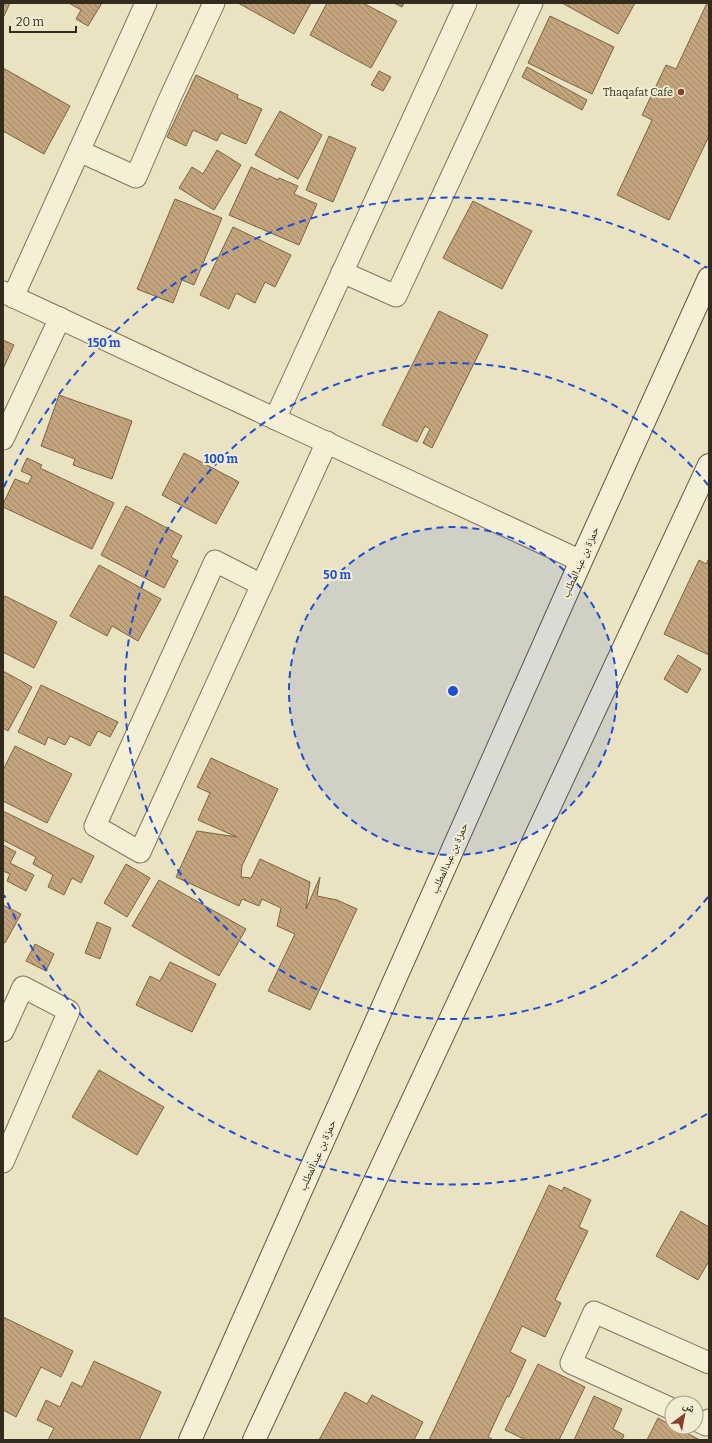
<svg xmlns="http://www.w3.org/2000/svg" width="712" height="1443" viewBox="0 0 712 1443" font-family="Bitter,'Noto Naskh Arabic',serif">
<style>
.building{fill:url(#building-back-hatch);stroke:#7d6344}
.lines{fill:none;stroke-linecap:round;stroke-linejoin:round}
.street-casing{stroke:#81755b;stroke-width:23}
.secondary-casing{stroke:#62563f;stroke-width:24}
.street{stroke:#f4efd5;stroke-width:21}
.secondary{stroke:#f4efd5;stroke-width:22}
.ring{fill:none;stroke:#1d4ed8;stroke-width:2;stroke-dasharray:7 5}
.poi-dot{fill:#893e32;stroke:#f1ecd1;stroke-width:1.5}
.labels{text-anchor:middle;stroke-width:4;stroke-linejoin:round;paint-order:stroke}
.poi-label{font-size:11px;fill:#322b1e;stroke:#f1ecd1;text-anchor:end}
.street-label{font-size:11px;fill:#322b1e;stroke:#f1ecd1}
.centre{fill:#1d4ed8;stroke:#f1ecd1;stroke-width:2}
.ring-label{font-size:12px;text-anchor:middle;font-weight:bold;fill:#1d4ed8;stroke:#f1ecd1;stroke-width:4;stroke-linejoin:round;paint-order:stroke}
</style>
<defs>
<pattern id="building-back-hatch" width="6" height="6" patternUnits="userSpaceOnUse"><rect width="6" height="6" fill="#c3a47c"/><path d="M-1 5l2 2M0 0l6 6M5-1l2 2" fill="none" stroke="#9f8665"/></pattern>
</defs>
<rect width="100%" height="100%" fill="#e9e3c2"/>
<g class="building">
<path d="M3,3h7l-7,15z"/>
<path d="M69,3h33l-14,23 -12,-7 5,-9z"/>
<path d="M238,3h73l-17,31z"/>
<path d="M327,3h36l34,18 -26,47 -61,-33z"/>
<path d="M394,3h10l-2,4z"/>
<path d="M562,3h73l-17,31z"/>
<path d="M707,3h2v133l-40,84 -52,-25 35,-75 -10,-5 24,-50 10,4z"/>
<path d="M550,16l64,31 -22,47 -64,-31z"/>
<path d="M527,67l60,33 -5,10 -60,-33z"/>
<path d="M3,68l67,38 -26,48 -41,-23z"/>
<path d="M379,71l12,6 -8,14 -12,-6z"/>
<path d="M196,75l42,20 -1,3 25,11 -16,35 -25,-11 -4,8 -24,-11 -7,16 -19,-9z"/>
<path d="M280,111l42,24 -24,44 -43,-24z"/>
<path d="M329,136l27,12 -23,54 -27,-12z"/>
<path d="M217,150l24,15 -27,45 -35,-22 13,-21 11,7z"/>
<path d="M251,167l27,13 1,-2 19,8 -4,8 23,10 -18,41 -70,-30z"/>
<path d="M175,199l47,19 -28,67 -12,-5 -9,23 -36,-14z"/>
<path d="M473,201l59,30 -30,58 -59,-31z"/>
<path d="M233,227l58,28 -16,32 -10,-5 -10,21 -19,-10 -7,16 -29,-14z"/>
<path d="M439,311l49,24 -56,113 -9,-5 7,-14 -5,-3 -8,16 -35,-17z"/>
<path d="M3,340l11,5 -11,24z"/>
<path d="M59,395l73,26 -20,58 -39,-14 2,-6 -34,-13z"/>
<path d="M184,453l55,29 -23,42 -54,-29z"/>
<path d="M27,458l15,7 -2,3 74,35 -22,46 -89,-42v-3l12,-25 13,5 4,-8 -11,-5z"/>
<path d="M126,506l56,30 -11,21 7,4 -14,27 -63,-33z"/>
<path d="M709,558v97l-45,-21 35,-74 7,4z"/>
<path d="M99,565l62,34 -23,42 -26,-15 -5,10 -37,-20z"/>
<path d="M5,596l52,26 -23,46 -31,-16v-53z"/>
<path d="M678,655l23,14 -14,24 -23,-14z"/>
<path d="M3,671l29,16 -24,44 -5,-3z"/>
<path d="M41,685l77,37 -8,15 -12,-6 -8,15 -20,-10 -5,9 -17,-8 -3,8 -27,-13z"/>
<path d="M15,746l57,28 -25,49 -44,-22v-31z"/>
<path d="M211,758l67,31 -36,77 -1,11 10,1 9,-19 50,23 -4,27 14,-32 -3,19 20,4 20,9 -47,101 -42,-19 27,-57 -18,-8 4,-18 -19,-9 -3,7 -17,-7 -3,7 -63,-29 21,-46 40,6 -39,-17 12,-27 -13,-6z"/>
<path d="M3,811l91,45 -13,27 -9,-5 -8,17 -16,-8 5,-12 -20,-11 3,-7 -33,-17z"/>
<path d="M3,845l13,7 -6,11 24,12 -8,16 -19,-10 3,-7 -7,-3z"/>
<path d="M126,864l24,14 -23,39 -23,-14z"/>
<path d="M159,880l87,49 -27,47 -87,-50z"/>
<path d="M3,905l18,9 -16,29 -2,-1z"/>
<path d="M97,922l14,6 -11,31 -15,-6z"/>
<path d="M35,944l19,10 -8,17 -20,-10z"/>
<path d="M170,962l46,22 -24,48 -56,-27 14,-29 10,5z"/>
<path d="M99,1070l65,37 -27,48 -65,-38z"/>
<path d="M549,1185l13,6 2,-4 27,13 -12,27 9,4 -33,69 6,3 -16,34 -23,-11 -12,26 16,8 -17,37 -2,-1 -19,41 4,2v1h-63z"/>
<path d="M681,1211l28,16v34l-11,19 -42,-24z"/>
<path d="M3,1317l70,34 -12,26 -20,-10 -25,50 -13,-7z"/>
<path d="M94,1361l67,31 -22,48h-91l6,-12 -17,-8 9,-20 14,7 12,-25 10,5z"/>
<path d="M538,1364l47,23 -26,53h-33l-21,-10z"/>
<path d="M345,1392l22,12 5,-9 51,27 -9,18h-95z"/>
<path d="M594,1396l28,13 -9,20 11,6 -2,5h-48z"/>
<path d="M658,1418l14,8v1h3l25,13h-53z"/>
</g>
<g class="lines">
<defs>
<g id="street">
<path d="M79,151l57,26 33,-77 45,-97"/>
<path d="M342,272l54,24 136,-293"/>
<path d="M3,292l578,269"/>
<path d="M13,297l133,-294"/>
<path d="M275,419l191,-416"/>
<path d="M3,439l57,-121"/>
<path d="M262,585l-47,-24 -120,265 45,26 187,-410"/>
<path d="M3,1031l20,-44 46,24 -66,151"/>
<path d="M672,1409l-101,-46 23,-51 115,51"/>
<path d="M696,1420l10,5 3,-5"/>
</g>
<g id="secondary">
<path d="M190,1440l391,-879 128,-283"/>
<path d="M254,1440l455,-975"/>
</g>
</defs>
<use href="#street" class="street-casing"/>
<use href="#secondary" class="secondary-casing"/>
<use href="#street" class="street"/>
<use href="#secondary" class="secondary"/>
</g>
<circle cx="453" cy="691" r="164" fill="#1d4ed8" fill-opacity=".12"/>
<g class="ring">
<circle cx="453" cy="691" r="164"/>
<path d="M708 897A328 328 0 1 1 708 485"/>
<path d="M707 1114A493 493 0 0 1 4 895M4 487A493 493 0 0 1 707 268"/>
</g>
<circle class="poi-dot" cx="681" cy="92" r="4"/>
<g class="labels">
<g class="poi-label">
<text x="673" y="96">Thaqafat Cafe</text>
</g>
<g class="street-label">
<text transform="translate(580 562) rotate(-66)" y="4">حمزة بن عبدالمطلب</text>
<text transform="translate(449 858) rotate(-66)" y="4">حمزة بن عبدالمطلب</text>
<text transform="translate(317 1155) rotate(-66)" y="4">حمزة بن عبدالمطلب</text>
</g>
</g>
<circle cx="453" cy="691" r="6" class="centre"/>
<g class="ring-label">
<text x="104" y="347">150 m</text>
<text x="221" y="463">100 m</text>
<text x="337" y="579">50 m</text>
</g>
<rect width="712" height="1443" fill="none" stroke="#322b1e" stroke-width="8"/>
<g transform="translate(684 1415) rotate(32)"><circle r="19" fill="#f1ecd1" stroke="#a59f89"/>
<path d="M0-3L7 15L0 10L-7 15Z" fill="#893e32"/>
<text y="-6" font-size="11" font-weight="bold" text-anchor="middle" fill="#322b1e">ش</text>
</g>
<path d="M10 26v6h66v-6" fill="none" stroke="#322b1e" stroke-width="2"/>
<text x="16" y="26" font-size="12" fill="#322b1e" stroke="#f1ecd1" stroke-width="3" paint-order="stroke">20 m</text>
</svg>
